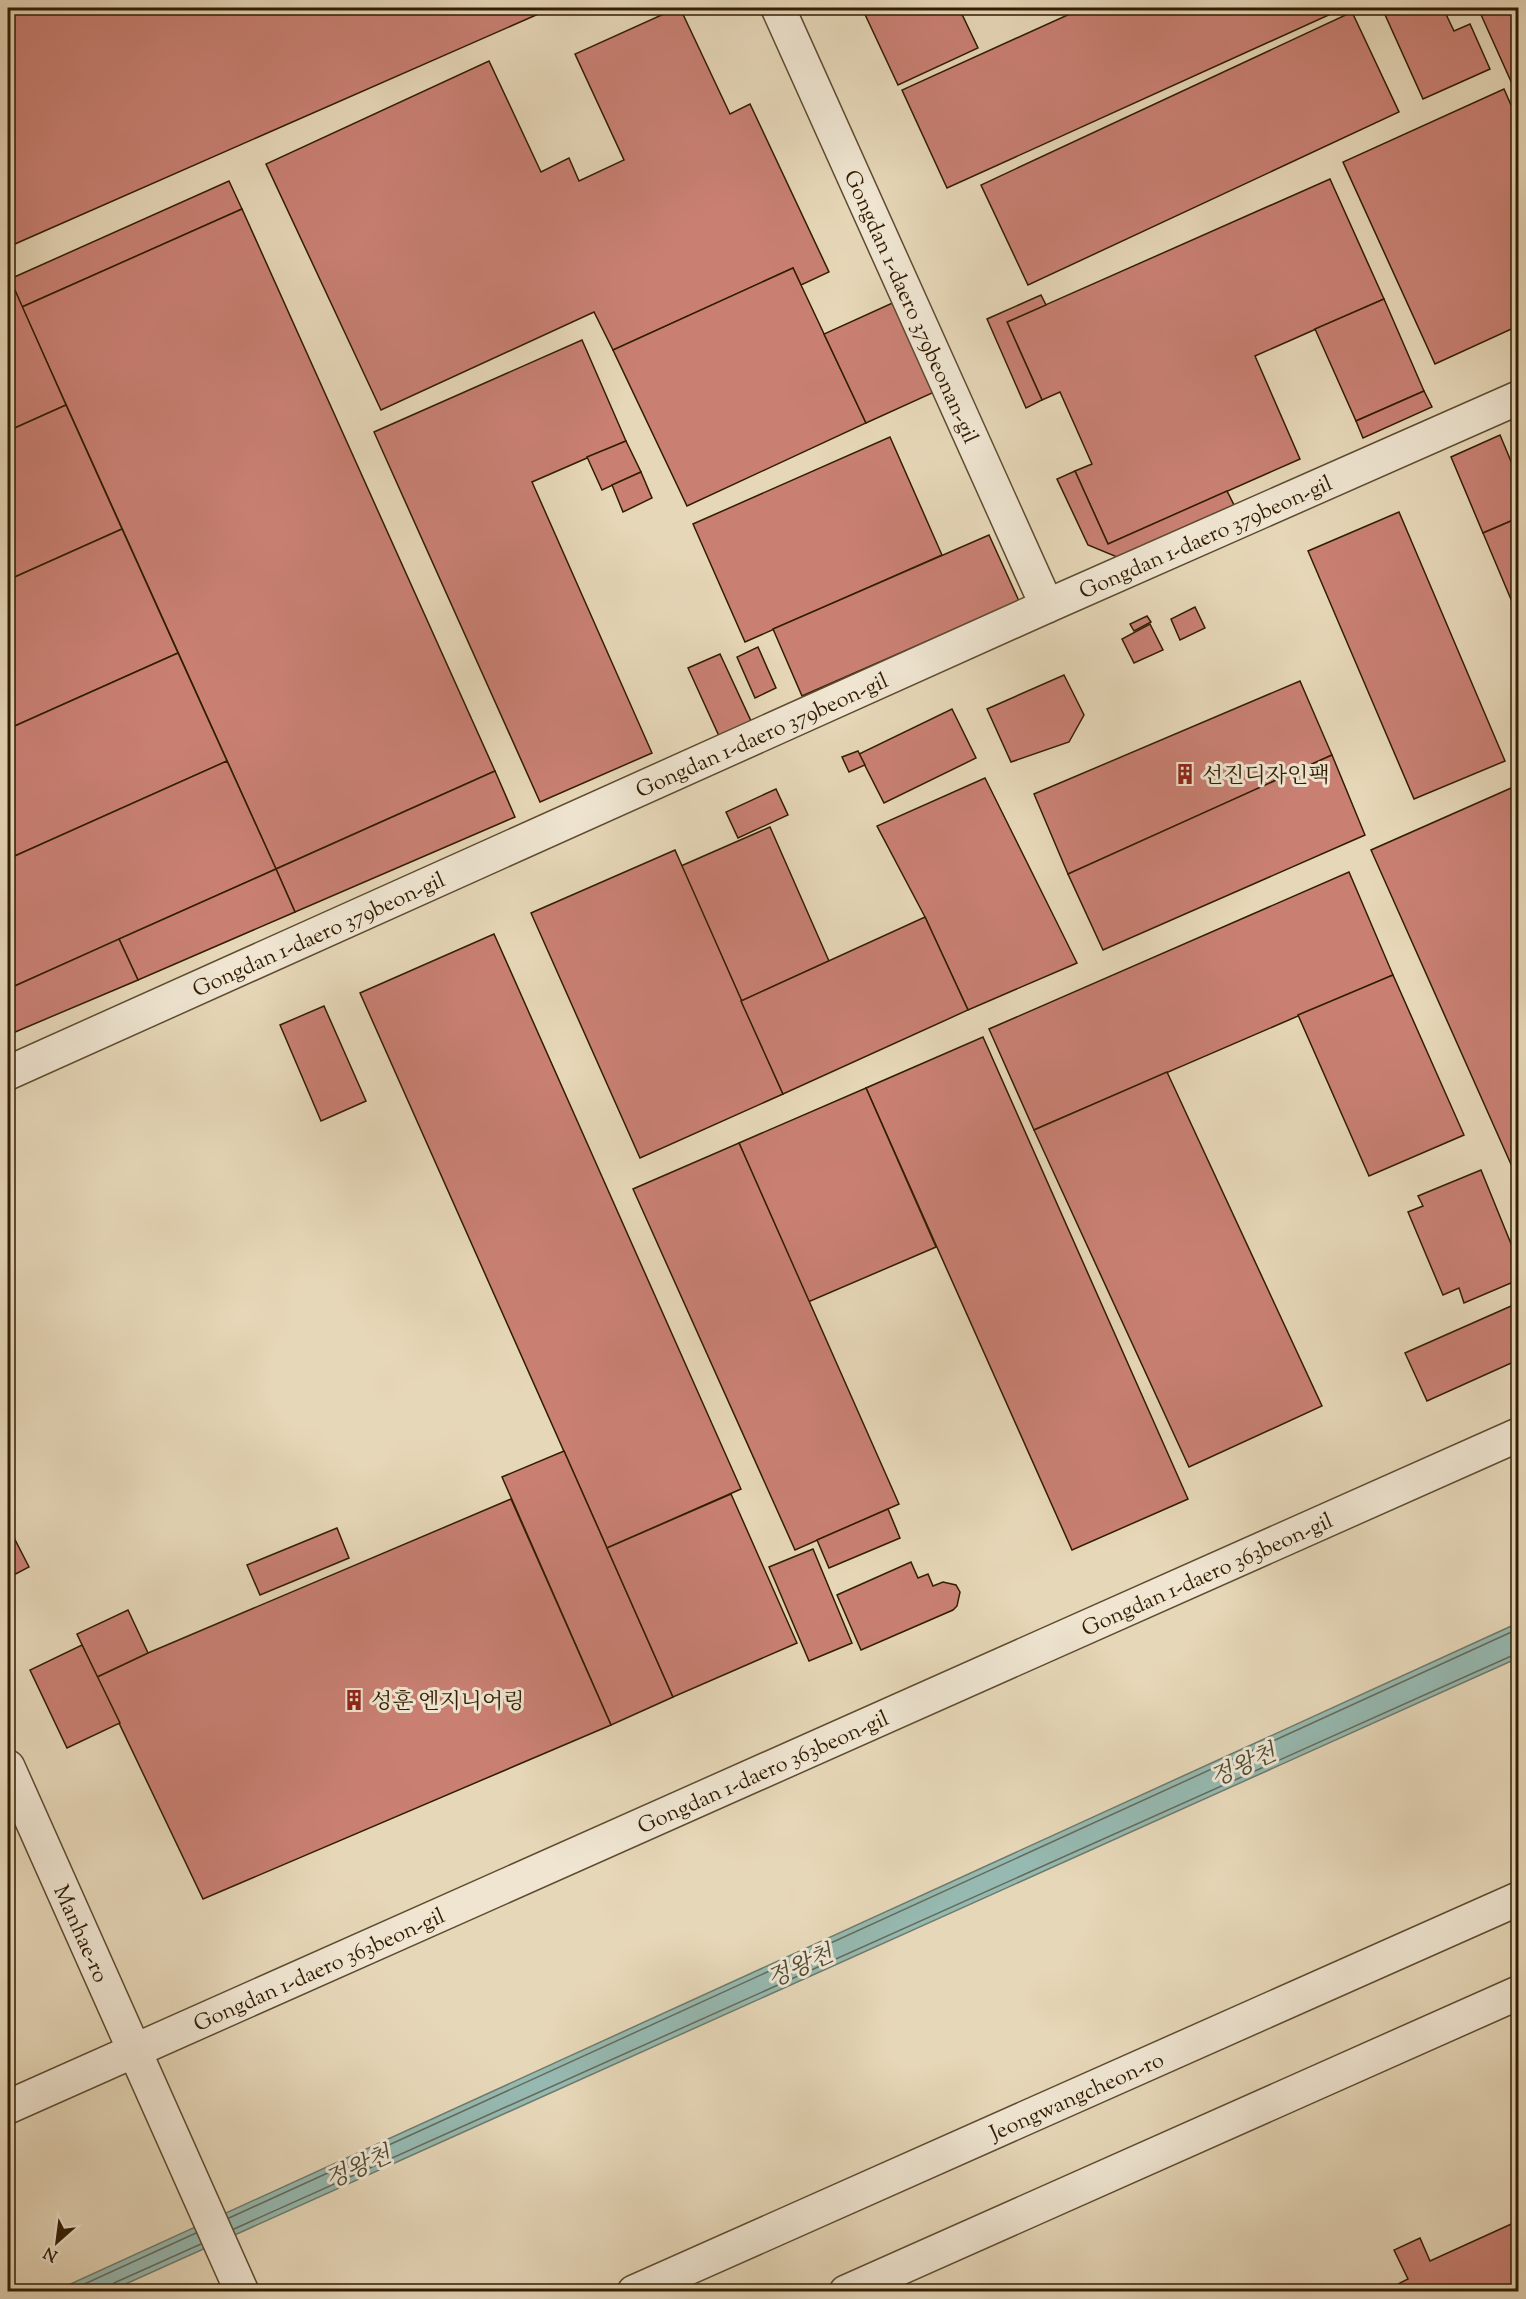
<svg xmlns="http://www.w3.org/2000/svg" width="1526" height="2299" viewBox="0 0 1526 2299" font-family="'Sorts Mill Goudy','Noto Serif KR',serif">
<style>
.water{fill:#96b9b1;stroke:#6e7b6b;stroke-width:1.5}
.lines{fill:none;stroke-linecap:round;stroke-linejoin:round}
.shore{stroke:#646b5a;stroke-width:1.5}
.building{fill:#c98073;stroke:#311d02;stroke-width:1.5}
.minor-casing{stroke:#5e4c30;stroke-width:36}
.minor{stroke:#efe5d1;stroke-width:33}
.labels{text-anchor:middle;stroke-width:6;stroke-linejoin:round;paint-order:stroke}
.street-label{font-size:22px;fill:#311d02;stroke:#efe5d1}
.poi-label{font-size:22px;fill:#311d02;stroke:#efe5d1;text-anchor:start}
.water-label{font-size:24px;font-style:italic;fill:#4f4c37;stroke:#efe5d1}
</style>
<rect width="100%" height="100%" fill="#e6d7b8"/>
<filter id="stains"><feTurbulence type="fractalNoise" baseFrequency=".00333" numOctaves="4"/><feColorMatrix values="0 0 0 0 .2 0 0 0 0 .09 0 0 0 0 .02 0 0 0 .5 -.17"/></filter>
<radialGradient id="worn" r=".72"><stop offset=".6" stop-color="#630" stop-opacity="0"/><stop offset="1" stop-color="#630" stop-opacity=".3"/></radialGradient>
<path class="water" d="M1518,1623v35l-1408,633 -57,1z"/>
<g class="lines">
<g class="shore">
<path d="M229,2218l1289,-589"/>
<path d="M234,2229l1284,-576"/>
<path d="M67,2292l129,-59"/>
<path d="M110,2292l4,-9 87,-39"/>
</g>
</g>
<g class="building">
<path d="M8,8h544l-544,239z"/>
<path d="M677,8h3l50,106 20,-10 79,168 -28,13 -8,-17 -180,82 -19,-38 -213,98 -115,-246 223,-103 52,111 28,-14 10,23 45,-21 -49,-106z"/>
<path d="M862,8h97l19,40 -80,37z"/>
<path d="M1083,8h261l-397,180 -45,-98z"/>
<path d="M1382,8h61l11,23 16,-7 20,45 -67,30z"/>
<path d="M1478,8h40v89z"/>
<path d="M1352,12l47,100 -371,173 -47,-100z"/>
<path d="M1504,89l14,32v205l-83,38 -92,-202z"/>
<path d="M1330,179l54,120 -129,57 45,103 -192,85 -33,-73 17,-7 -32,-72 -18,8 -35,-78z"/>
<path d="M229,181l13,28 -220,98 -12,-28z"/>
<path d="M242,209l253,562 -219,98 -254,-562z"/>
<path d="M793,268l73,155 -179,83 -74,-156z"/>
<path d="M10,279l56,126 -58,26v-151z"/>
<path d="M1041,295l5,10 -39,17 35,78 -16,8 -39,-89z"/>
<path d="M1384,299l40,92 -68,30 -41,-92z"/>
<path d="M899,300l42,89 -75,34 -42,-89z"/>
<path d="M582,340l44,101 -94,41 120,271 -112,49 -166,-370z"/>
<path d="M1424,391l8,16 -69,31 -7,-17z"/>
<path d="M66,405l56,124 -114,51v-149z"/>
<path d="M1500,435l18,43v40l-35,15 -32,-76z"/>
<path d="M890,437l52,118 -197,87 -52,-118z"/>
<path d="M626,441l15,31 -39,18 -15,-33z"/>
<path d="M1075,471l33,73 119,-53 7,14 -117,52 -29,-12 -31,-66z"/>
<path d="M641,472l11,26 -29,14 -11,-27z"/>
<path d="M1399,512l106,249 -91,38 -106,-248z"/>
<path d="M1518,518v98l-35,-83z"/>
<path d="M122,529l56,124 -170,76v-149z"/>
<path d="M989,535l30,66 -217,95 -29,-67z"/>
<path d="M1195,607l10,21 -25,12 -9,-21z"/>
<path d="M1147,616l4,6 -17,9 -4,-7z"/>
<path d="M1150,624l13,26 -29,13 -12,-24z"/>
<path d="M758,647l18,41 -21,10 -18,-41z"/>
<path d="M178,653l49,108 -219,98v-130z"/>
<path d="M720,654l31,67 -32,15 -31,-68z"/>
<path d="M1064,675l20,40 -15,27 -58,20 -24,-53z"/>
<path d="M1300,681l32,74 -264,119 -34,-80z"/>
<path d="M952,709l24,49 -92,45 -25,-49z"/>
<path d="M858,751l7,14 -16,7 -7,-15z"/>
<path d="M1332,755l33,80 -262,115 -35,-76z"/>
<path d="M227,761l49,108 -268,120v-130z"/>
<path d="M495,771l20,46 -220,95 -19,-43z"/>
<path d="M985,778l92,185 -109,47 -43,-93 -48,-91z"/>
<path d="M1518,785v395l-147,-330z"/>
<path d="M776,789l12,26 -50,23 -12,-26z"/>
<path d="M770,827l59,134 -88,40 -60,-135z"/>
<path d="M675,850l108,244 -143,64 -109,-245z"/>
<path d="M276,869l19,43 -157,68 -19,-41z"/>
<path d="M1349,872l44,103 -359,155 -45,-101z"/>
<path d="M925,917l43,93 -185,84 -42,-93z"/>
<path d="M494,934l247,555 -134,59 -247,-555z"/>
<path d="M119,939l19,41 -130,55v-46z"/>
<path d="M1393,975l71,160 -95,41 -71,-161z"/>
<path d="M324,1006l42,95 -45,20 -41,-96z"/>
<path d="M983,1037l205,462 -116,51 -206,-462z"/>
<path d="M1167,1072l155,334 -133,61 -155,-337z"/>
<path d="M866,1088l70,159 -128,55 -69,-159z"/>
<path d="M739,1143l160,361 -104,46 -162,-361z"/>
<path d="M1481,1170l37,91v19l-54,23 -5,-15 -16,7 -35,-83 15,-6 -5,-10z"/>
<path d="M1518,1303v57l-91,41 -22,-48z"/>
<path d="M564,1451l109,246 -62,28 -109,-248z"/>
<path d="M731,1494l66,149 -124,54 -66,-149z"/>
<path d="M511,1499l100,226 -408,174 -106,-222 51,-24z"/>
<path d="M888,1509l12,29 -71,30 -12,-28z"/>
<path d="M8,1526l21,41 -21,11z"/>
<path d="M337,1528l12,30 -89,37 -13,-30z"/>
<path d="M813,1549l39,94 -43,18 -40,-94z"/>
<path d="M911,1562l7,16 10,-4 5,12 10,-4 13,3 4,7 -3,14 -4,4 -92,40 -24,-55z"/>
<path d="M128,1610l20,43 -51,24 -20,-43z"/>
<path d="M82,1645l38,78 -53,25 -37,-78z"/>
<path d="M1518,2221v71h-119l-3,-7 12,-6 -14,-29 26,-12 10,23z"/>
<path d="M1078,2285l2,7h-16z"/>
</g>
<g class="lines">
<defs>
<g id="minor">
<path id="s1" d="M778,8l269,598"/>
<path id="s2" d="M8,1073l1039,-467 471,-208"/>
<path id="s3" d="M8,1767l234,525"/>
<path id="s4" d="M8,2107l1510,-672"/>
<path id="s5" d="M634,2292l884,-393"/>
<path d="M846,2292l672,-299"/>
</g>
</defs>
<use href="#minor" class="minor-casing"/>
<use href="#minor" class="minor"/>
</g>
<defs>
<symbol id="building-bare" viewBox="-9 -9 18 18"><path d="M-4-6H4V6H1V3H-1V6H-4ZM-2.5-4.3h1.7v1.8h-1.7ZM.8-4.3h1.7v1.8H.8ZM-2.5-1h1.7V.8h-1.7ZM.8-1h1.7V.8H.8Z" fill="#8f2418" stroke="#efe5d1" stroke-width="2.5" paint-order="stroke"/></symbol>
</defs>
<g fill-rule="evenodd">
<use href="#building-bare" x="1170" y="759" width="30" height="30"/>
<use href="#building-bare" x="339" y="1685" width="30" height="30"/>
</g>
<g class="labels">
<g class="street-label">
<text dy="8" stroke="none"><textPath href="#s1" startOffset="327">Gongdan 1-daero 379beonan-gil</textPath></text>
<text dy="8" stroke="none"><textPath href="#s2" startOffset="1312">Gongdan 1-daero 379beon-gil</textPath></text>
<text dy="8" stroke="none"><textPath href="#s2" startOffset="826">Gongdan 1-daero 379beon-gil</textPath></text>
<text dy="8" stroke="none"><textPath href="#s2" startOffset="340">Gongdan 1-daero 379beon-gil</textPath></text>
<text dy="8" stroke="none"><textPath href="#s4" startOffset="1312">Gongdan 1-daero 363beon-gil</textPath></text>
<text dy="8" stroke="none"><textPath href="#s4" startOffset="826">Gongdan 1-daero 363beon-gil</textPath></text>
<text dy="8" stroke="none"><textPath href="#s3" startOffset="182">Manhae-ro</textPath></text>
<text dy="8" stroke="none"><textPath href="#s4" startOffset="340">Gongdan 1-daero 363beon-gil</textPath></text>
<text dy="8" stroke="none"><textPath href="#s5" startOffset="484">Jeongwangcheon-ro</textPath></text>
</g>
<g class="poi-label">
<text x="1202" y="782">선진디자인팩</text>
<text x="371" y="1708">성훈 엔지니어링</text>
</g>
<g class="water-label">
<text transform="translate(1243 1765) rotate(-24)" y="8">정왕천</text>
<text transform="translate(800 1966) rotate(-24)" y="8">정왕천</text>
<text transform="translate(358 2167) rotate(-24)" y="8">정왕천</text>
</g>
</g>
<rect width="1526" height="2299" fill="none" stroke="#e6d7b8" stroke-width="30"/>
<rect x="9" y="9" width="1508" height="2281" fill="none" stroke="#311d02" stroke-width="3"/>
<rect x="15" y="15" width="1496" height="2269" fill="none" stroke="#311d02" stroke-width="1.5"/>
<g transform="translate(57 2242) rotate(208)" stroke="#efe5d1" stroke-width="4.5" paint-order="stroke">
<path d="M0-4.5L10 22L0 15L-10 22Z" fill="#311d02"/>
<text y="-9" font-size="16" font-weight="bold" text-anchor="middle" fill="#311d02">N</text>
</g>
<rect width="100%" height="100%" filter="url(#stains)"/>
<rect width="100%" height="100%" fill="url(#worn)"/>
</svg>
